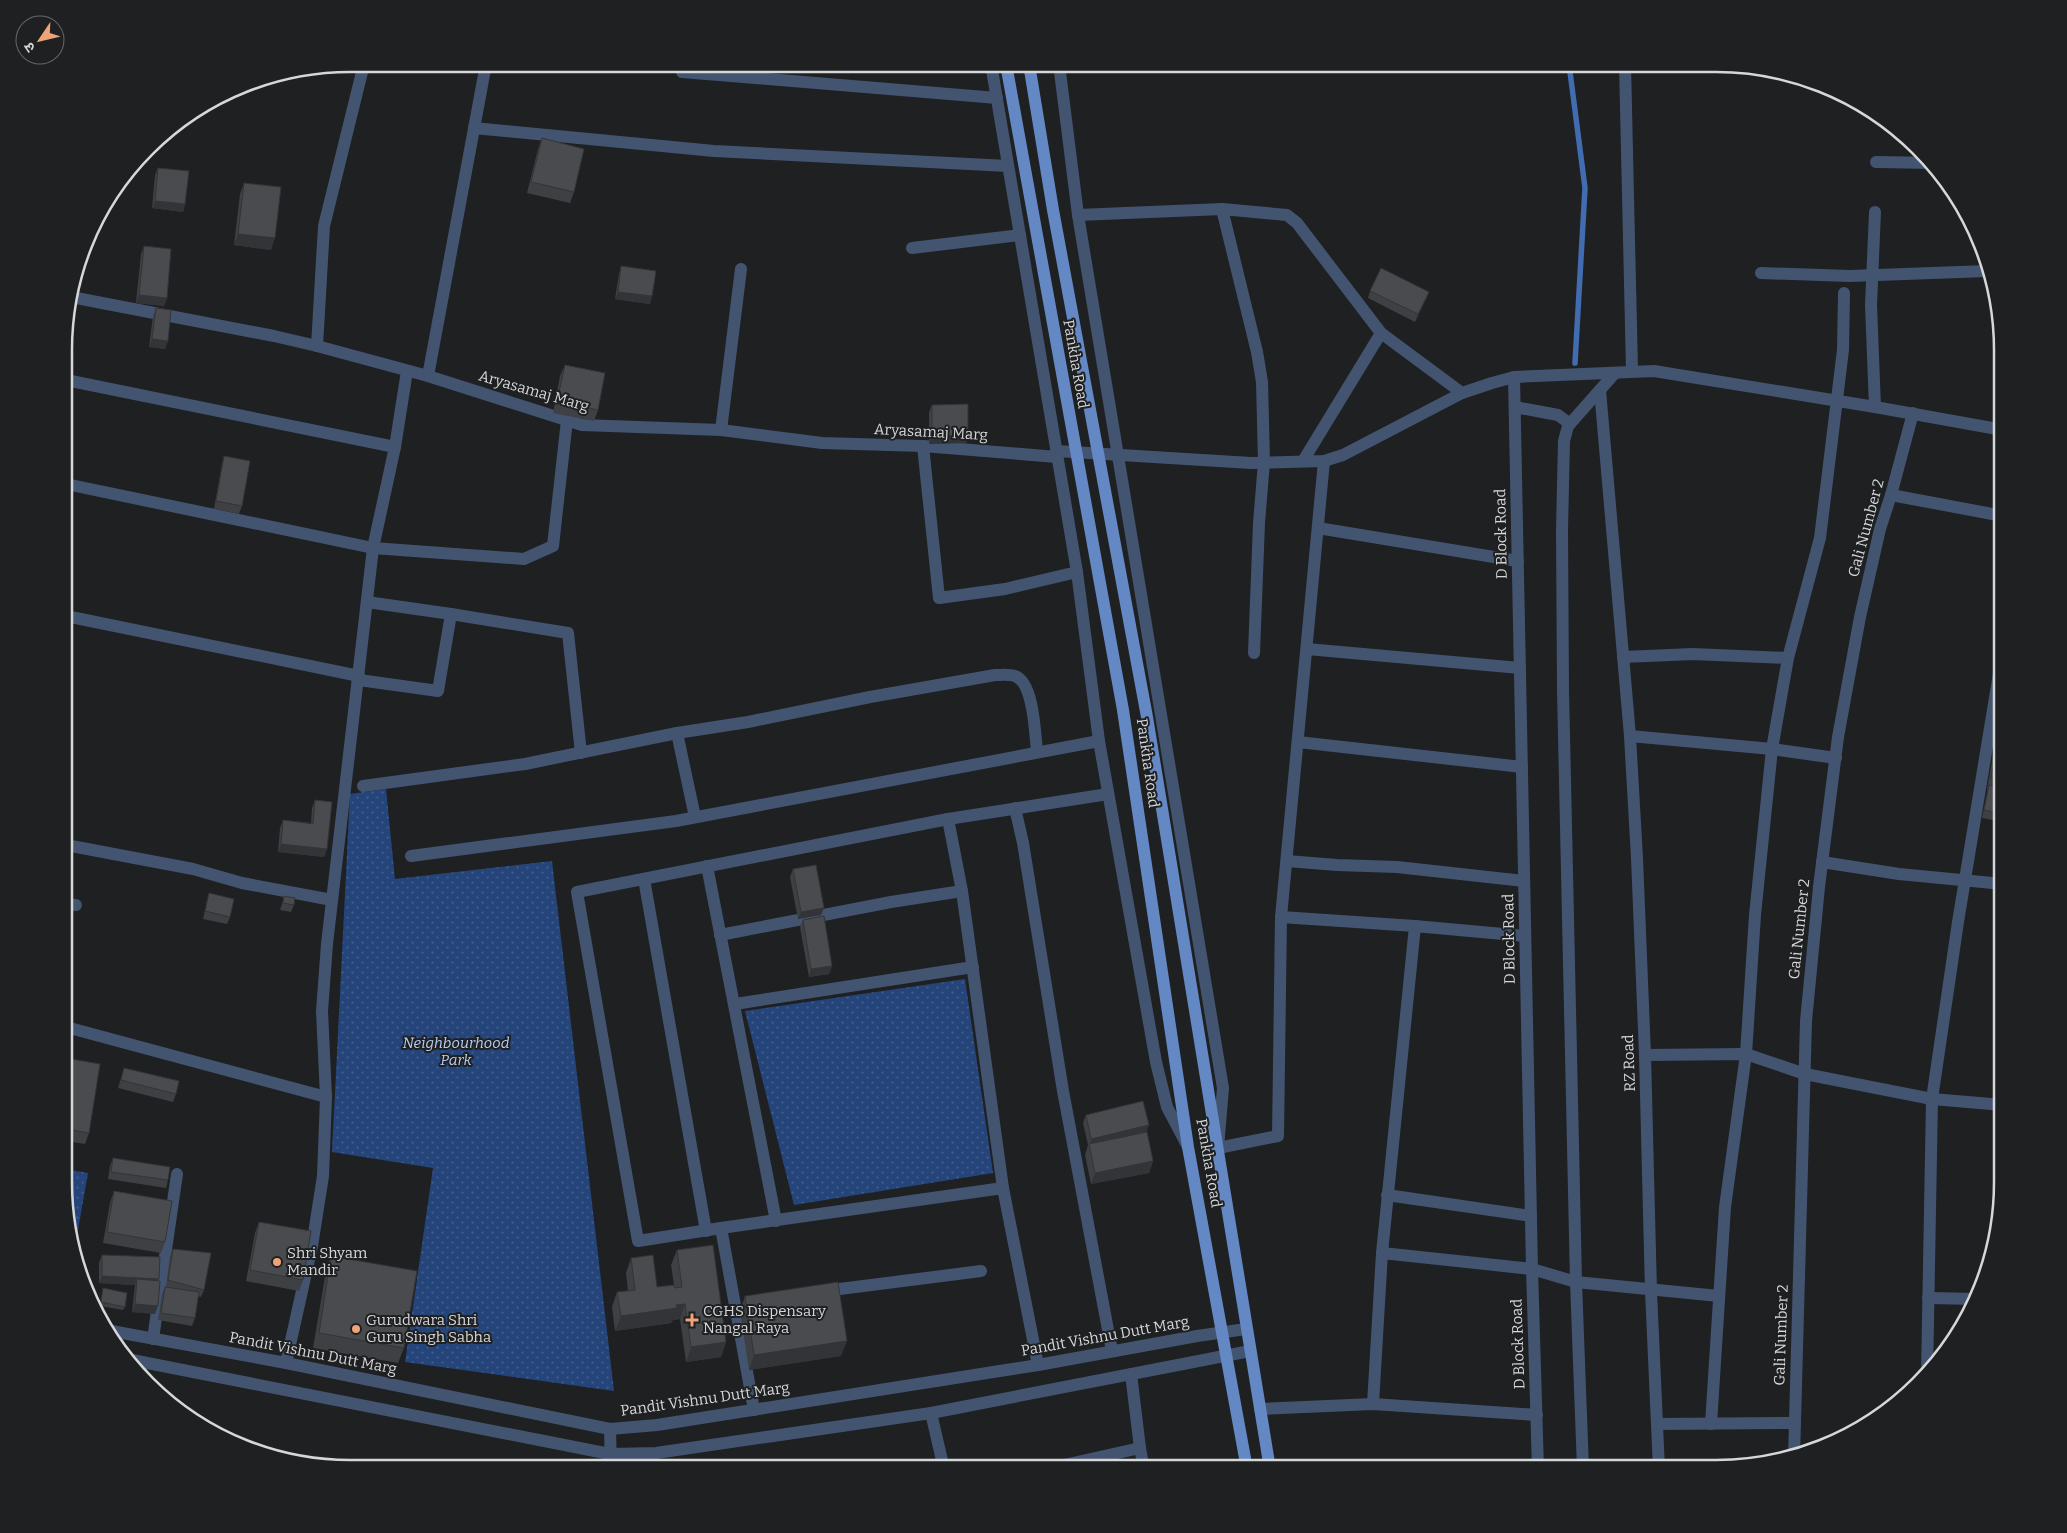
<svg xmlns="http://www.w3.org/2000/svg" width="2067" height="1533" viewBox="0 0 2067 1533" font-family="Bitter,'Noto Sans Devanagari',serif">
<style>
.park{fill:url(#park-dots)}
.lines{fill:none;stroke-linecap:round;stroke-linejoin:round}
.stream{stroke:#426cb0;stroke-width:5.5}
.minor{stroke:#435471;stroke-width:12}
.major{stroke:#6488c4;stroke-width:12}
.wall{fill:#3f4043}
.shaded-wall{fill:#333437}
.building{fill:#494b4e;stroke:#333437}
.poi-dot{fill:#efa378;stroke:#1e2022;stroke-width:2}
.labels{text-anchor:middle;stroke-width:4;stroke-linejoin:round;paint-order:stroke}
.street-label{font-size:15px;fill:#d6d7d9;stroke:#1e2022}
.park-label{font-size:15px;font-style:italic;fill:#b6cdf3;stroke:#1e2022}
.poi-label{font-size:15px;fill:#d6d7d9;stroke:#1e2022;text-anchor:start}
.rim{fill:none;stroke:#d6d7d9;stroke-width:2.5}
</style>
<defs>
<pattern id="park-dots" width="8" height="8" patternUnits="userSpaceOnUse" patternTransform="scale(1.25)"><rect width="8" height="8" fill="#24447a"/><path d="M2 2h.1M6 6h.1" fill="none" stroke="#435e8c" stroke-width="1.8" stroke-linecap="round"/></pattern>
</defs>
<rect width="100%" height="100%" fill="#1e2022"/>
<g class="park">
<path d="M386,789l9,90 157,-18 62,530 -209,-29 28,-194 -101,-16 18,-358z"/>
<path d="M965,979l28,194 -199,32 -49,-194z"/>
<path d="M66,1169l22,4 -13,74 -9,-27z"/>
</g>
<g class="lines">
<path class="stream" d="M1569,64l16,124 -10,175"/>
<g class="minor">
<path d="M991,64l86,508 22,169 57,321 11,45 20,38"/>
<path d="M1059,64l19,151 145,873 -5,60 60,-12 3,-219 134,9"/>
<path d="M1625,64l7,307"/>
<path d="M682,72l315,26"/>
<path d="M474,128l240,23 294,15"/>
<path d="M1876,162l58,1"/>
<path d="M1222,209l35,143 5,30 2,80 -5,61 -5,130"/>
<path d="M1078,215l144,-6 65,6 10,8 84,110 81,60"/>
<path d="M912,248l108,-13"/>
<path d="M1761,273l89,3 137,-5"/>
<path d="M71,297l203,39 43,10 111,30 154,49 139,5 101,13 101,3 134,11"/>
<path d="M317,346l7,-120 40,-162"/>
<path d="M428,376l58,-312"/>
<path d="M1514,377l18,892 6,200"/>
<path d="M66,380l329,67"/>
<path d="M1600,390l30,346 7,122 8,197 6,236 8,178"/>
<path d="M1515,407l43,8 12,9"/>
<path d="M1875,407l-4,-102 4,-93"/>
<path d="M721,430l20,-161"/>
<path d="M923,446l16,152 66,-9 72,-17"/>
<path d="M1056,451l195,12 73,-2 19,-6 119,-62 30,-10 22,-6 140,-6 221,36 128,23"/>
<path d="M1303,461l78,-128"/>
<path d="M66,484l307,64 151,11 29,-13 14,-126"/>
<path d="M1891,495l112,21"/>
<path d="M1318,528l200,33"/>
<path d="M451,614l117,19 13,120"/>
<path d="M66,616l293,60"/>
<path d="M1307,649l213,19"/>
<path d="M1623,657l70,-3 95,4"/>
<path d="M359,680l79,11 13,-77 -84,-12"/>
<path d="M677,733l18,84"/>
<path d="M1630,736l142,13 64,9"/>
<path d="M1298,742l224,25"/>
<path d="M363,786l162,-22 152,-31 71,-11 122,-25 125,-22c6,0 15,-1 20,1 19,7 20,58 22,76"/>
<path d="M1015,808l8,35 40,248 49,260"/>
<path d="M948,819l14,72 41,297 35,177"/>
<path d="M66,845l127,24 49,14 90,17"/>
<path d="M411,856l265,-35 423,-80"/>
<path d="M1287,861l50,4 60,2 127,14"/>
<path d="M1822,862l77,12 104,10"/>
<path d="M707,866l69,355"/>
<path d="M644,879l62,352"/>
<path d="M66,904l10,1"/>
<path d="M1281,917l43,-456"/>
<path d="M720,935l171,-33 71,-11"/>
<path d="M735,1004l238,-37"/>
<path d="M66,1027l260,70"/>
<path d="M1645,1055l101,-1 59,20 127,25 71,6"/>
<path d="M1387,1195l144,21"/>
<path d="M721,1228l282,-40"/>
<path d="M1382,1253l150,16 44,13 143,14"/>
<path d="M824,1291l157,-20"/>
<path d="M1928,1298l50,1"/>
<path d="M106,1330l180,33 324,66 47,-4 381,-60 159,-29 49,-7"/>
<path d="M153,1339l24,-165"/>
<path d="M132,1360l478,94 46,-1 275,-40 319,-62"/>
<path d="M286,1363l26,-117 11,-70 3,-79 -4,-86 5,-67 46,-396 22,-101 12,-76"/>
<path d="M1131,1374l9,74 4,21"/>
<path d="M1927,1376l5,-277 26,-177 45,-273"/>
<path d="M1373,1404l9,-151 33,-327 110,10"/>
<path d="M1260,1409l113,-5 164,11"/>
<path d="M754,1410l-33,-182 -83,13 -61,-349 371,-73 160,-25"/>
<path d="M931,1413l13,56"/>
<path d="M1657,1424l138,-1"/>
<path d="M1711,1424l14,-217 21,-153 9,-139 17,-166 16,-91 32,-120 23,-188 1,-57"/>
<path d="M610,1429l1,40"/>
<path d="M1794,1458l12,-437 13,-134 19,-150 22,-120 20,-88 11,-34 22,-82"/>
<path d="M1046,1469l94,-21"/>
<path d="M1583,1469l-7,-187 -13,-592 -1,-160 2,-89 4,-15 47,-53"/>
</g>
<g class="major">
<path d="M1006,64l117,646 65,437 59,322"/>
<path d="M1029,64l24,146 94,507 123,752"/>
</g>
</g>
<g class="wall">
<path d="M542,138l32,54 -4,11 -43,-10 11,-44z"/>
<path d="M158,168l27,36 -2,8 -31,-4 3,-33z"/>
<path d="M244,183l27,67 -37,-5 6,-51z"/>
<path d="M144,246l23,52 -3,8 -28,-3 5,-49z"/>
<path d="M621,266l31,30 -2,8 -35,-5 4,-25z"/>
<path d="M1370,291l59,1 -3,7 -11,23 -47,-24z"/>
<path d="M156,308l12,33 -3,8 -16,-2 4,-31z"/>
<path d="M565,365l33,45 -4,11 -41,-8 7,-37z"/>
<path d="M932,405l36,31 -2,7 -37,1v-32z"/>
<path d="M224,456l18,50 -3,8 -25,-5 8,-45z"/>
<path d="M2001,696l2,1v33l-9,-1 4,-25z"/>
<path d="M1999,734h4v88l-21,-4 6,-29h-1l8,-44z"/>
<path d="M315,800l12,49 -3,8 -46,-5 2,-24 3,-8 28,3 1,-15z"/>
<path d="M793,869l28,46 -23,4 -8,-42z"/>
<path d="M209,893l21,24 -3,7 -24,-5 4,-18z"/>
<path d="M284,896l10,9 -3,7 -11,-2 2,-6z"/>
<path d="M803,920l29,46 -3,8 -20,3 -9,-50z"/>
<path d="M66,1058l23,75 -4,11 -19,-3z"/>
<path d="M124,1068l52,26 -3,8 -55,-14z"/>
<path d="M1086,1115l61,17 6,29 -4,12 -58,11 -6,-29 3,-10 -5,-22z"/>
<path d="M113,1158l55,22 -2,8 -58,-9 2,-13z"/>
<path d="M114,1191l51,51 -4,11 -58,-10 7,-40z"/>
<path d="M259,1222l44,58 -4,11 -53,-10 9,-48z"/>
<path d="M173,1249l31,41 -3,7 -3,-1 -3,22 -3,8 -34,-6 4,-26 3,-7h1l4,-31z"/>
<path d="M677,1250l49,92 -5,15 -35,5 -6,-43 -7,1 -2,3 -56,8 -3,-24 5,-15 11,-1 -2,-18 5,-15 26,29 17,-2 -3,-20z"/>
<path d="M102,1255l56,26 -3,33 -23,-2 3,-27 -36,-2v-20z"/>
<path d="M331,1256l73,92 -6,15 -85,-15 13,-77z"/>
<path d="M103,1288l22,19 -2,3 -23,-4z"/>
<path d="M745,1296l96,60 -92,14 -9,-59z"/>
</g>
<g class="shaded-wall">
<path d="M155,201l30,3 -2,8 -31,-4z"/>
<path d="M238,234l37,4 -4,12 -37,-5z"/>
<path d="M618,292l34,4 -2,8 -35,-5z"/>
<path d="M1429,292l-3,7 -11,23 3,-8z"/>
<path d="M139,295l28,3 -3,8 -28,-3z"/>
<path d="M152,339l16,2 -3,8 -16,-2z"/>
<path d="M932,436h36l-2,7 -37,1z"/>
<path d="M1997,721l6,1v8l-9,-1z"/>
<path d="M281,844l46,5 -3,8 -46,-5z"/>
<path d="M824,908l-3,7 -23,4 3,-7z"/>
<path d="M832,966l-3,8 -20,3 2,-8z"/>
<path d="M1149,1125l-3,8 -57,14 2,-8z"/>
<path d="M1153,1161l-4,12 -58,11 4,-11z"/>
<path d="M102,1276l57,3 -3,7 -19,-7 -2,6 -36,-2z"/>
<path d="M135,1304l23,2 -3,8 -23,-2z"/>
<path d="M685,1304l-5,15 -7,1 -2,3 -56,8 6,-15z"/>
<path d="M847,1341l-6,15 -92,14 5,-15z"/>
<path d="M726,1342l-5,15 -35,5 5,-15z"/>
</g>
<g class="building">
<path d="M542,138l42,11 -10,43 -43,-10z"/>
<path d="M158,168l31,3 -4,33 -30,-3z"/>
<path d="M244,183l37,4 -6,51 -37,-4z"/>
<path d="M144,246l27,3 -4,49 -28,-3z"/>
<path d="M621,266l35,5 -4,25 -34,-4z"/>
<path d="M1381,268l48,24 -11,22 -48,-23z"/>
<path d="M156,308l15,2 -3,31 -16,-2z"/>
<path d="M565,365l40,8 -7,37 -41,-9z"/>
<path d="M968,404v32h-36v-31z"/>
<path d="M224,456l26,5 -8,45 -26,-5z"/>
<path d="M2001,696l2,1v25l-6,-1z"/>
<path d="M1999,734h4v46l-12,-2z"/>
<path d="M1989,785l14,3v26l-19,-4z"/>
<path d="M315,800l17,2 -5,47 -46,-5 2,-24 30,4z"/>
<path d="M816,865l8,43 -23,4 -8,-43z"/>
<path d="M209,893l25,6 -4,18 -25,-6z"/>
<path d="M284,896l11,2 -1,7 -11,-2z"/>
<path d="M824,916l8,50 -21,3 -8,-49z"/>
<path d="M66,1058l34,6 -11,69 -23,-4z"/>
<path d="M124,1068l55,13 -3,13 -55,-14z"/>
<path d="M1143,1101l6,24 -58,14 -5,-24z"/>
<path d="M1147,1132l6,29 -58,12 -6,-29z"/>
<path d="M113,1158l57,9 -2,13 -57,-8z"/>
<path d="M114,1191l58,10 -7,41 -58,-10z"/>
<path d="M259,1222l52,9 -8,49 -53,-10z"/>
<path d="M713,1245l13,97 -35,5 -6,-43 -9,1 1,3 -56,8 -4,-24 18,-2 -4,-32 22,-3 4,32 17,-2 1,3 7,-1 -5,-37z"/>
<path d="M173,1249l38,4 -7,37 -36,-10z"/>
<path d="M102,1255l58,2 -1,22 -57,-3z"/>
<path d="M331,1256l86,15 -13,77 -85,-15z"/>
<path d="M137,1279l23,2 -2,25 -23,-2z"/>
<path d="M838,1282l9,59 -93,14 -9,-59z"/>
<path d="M165,1287l34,5 -4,26 -34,-5z"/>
<path d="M103,1288l24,5 -2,14 -24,-5z"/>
</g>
<g class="poi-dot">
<circle cx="277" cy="1262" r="5"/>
<path d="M689.5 1312.5h5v5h5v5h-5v5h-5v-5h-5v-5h5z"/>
<circle cx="356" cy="1329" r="5"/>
</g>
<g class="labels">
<g class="street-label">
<text transform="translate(1076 364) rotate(80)" y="5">Pankha Road</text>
<text transform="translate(534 391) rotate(16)" y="5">Aryasamaj Marg</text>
<text transform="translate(931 432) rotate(3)" y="5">Aryasamaj Marg</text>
<text transform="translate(1866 528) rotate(-75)" y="5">Gali Number 2</text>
<text transform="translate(1501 534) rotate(-91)" y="5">D Block Road</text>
<text transform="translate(1148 763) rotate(82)" y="5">Pankha Road</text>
<text transform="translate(1799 929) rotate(-84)" y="5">Gali Number 2</text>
<text transform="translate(1509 939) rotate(-91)" y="5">D Block Road</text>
<text transform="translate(1629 1063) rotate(-92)" y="5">RZ Road</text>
<text transform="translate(1209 1163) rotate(80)" y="5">Pankha Road</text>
<text transform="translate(1781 1335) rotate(-88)" y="5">Gali Number 2</text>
<text transform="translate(1105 1336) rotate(-10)" y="5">Pandit Vishnu Dutt Marg</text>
<text transform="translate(1518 1344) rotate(-92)" y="5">D Block Road</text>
<text transform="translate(313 1353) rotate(11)" y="5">Pandit Vishnu Dutt Marg</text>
<text transform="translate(705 1399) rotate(-8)" y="5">Pandit Vishnu Dutt Marg</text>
</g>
<g class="park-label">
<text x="456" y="1048">Neighbourhood<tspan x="456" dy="17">Park</tspan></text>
</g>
<g class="poi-label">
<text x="287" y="1258">Shri Shyam<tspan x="287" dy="17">Mandir</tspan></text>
<text x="703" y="1316">CGHS Dispensary<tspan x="703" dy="17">Nangal Raya</tspan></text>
<text x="366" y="1325">Gurudwara Shri<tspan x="366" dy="17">Guru Singh Sabha</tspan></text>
</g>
</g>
<path d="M0 0H2067V1533H0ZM350 72H1716A278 278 0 0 1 1994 350V1182A278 278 0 0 1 1716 1460H350A278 278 0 0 1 72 1182V350A278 278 0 0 1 350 72Z" fill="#1e2022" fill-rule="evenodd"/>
<path class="rim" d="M350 72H1716A278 278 0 0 1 1994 350V1182A278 278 0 0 1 1716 1460H350A278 278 0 0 1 72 1182V350A278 278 0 0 1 350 72Z"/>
<g transform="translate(40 40) rotate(235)"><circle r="24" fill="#1e2022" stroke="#68696b"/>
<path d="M0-4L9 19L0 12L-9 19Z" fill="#efa378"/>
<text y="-8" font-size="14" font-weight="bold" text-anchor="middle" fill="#d6d7d9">उ</text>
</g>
</svg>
